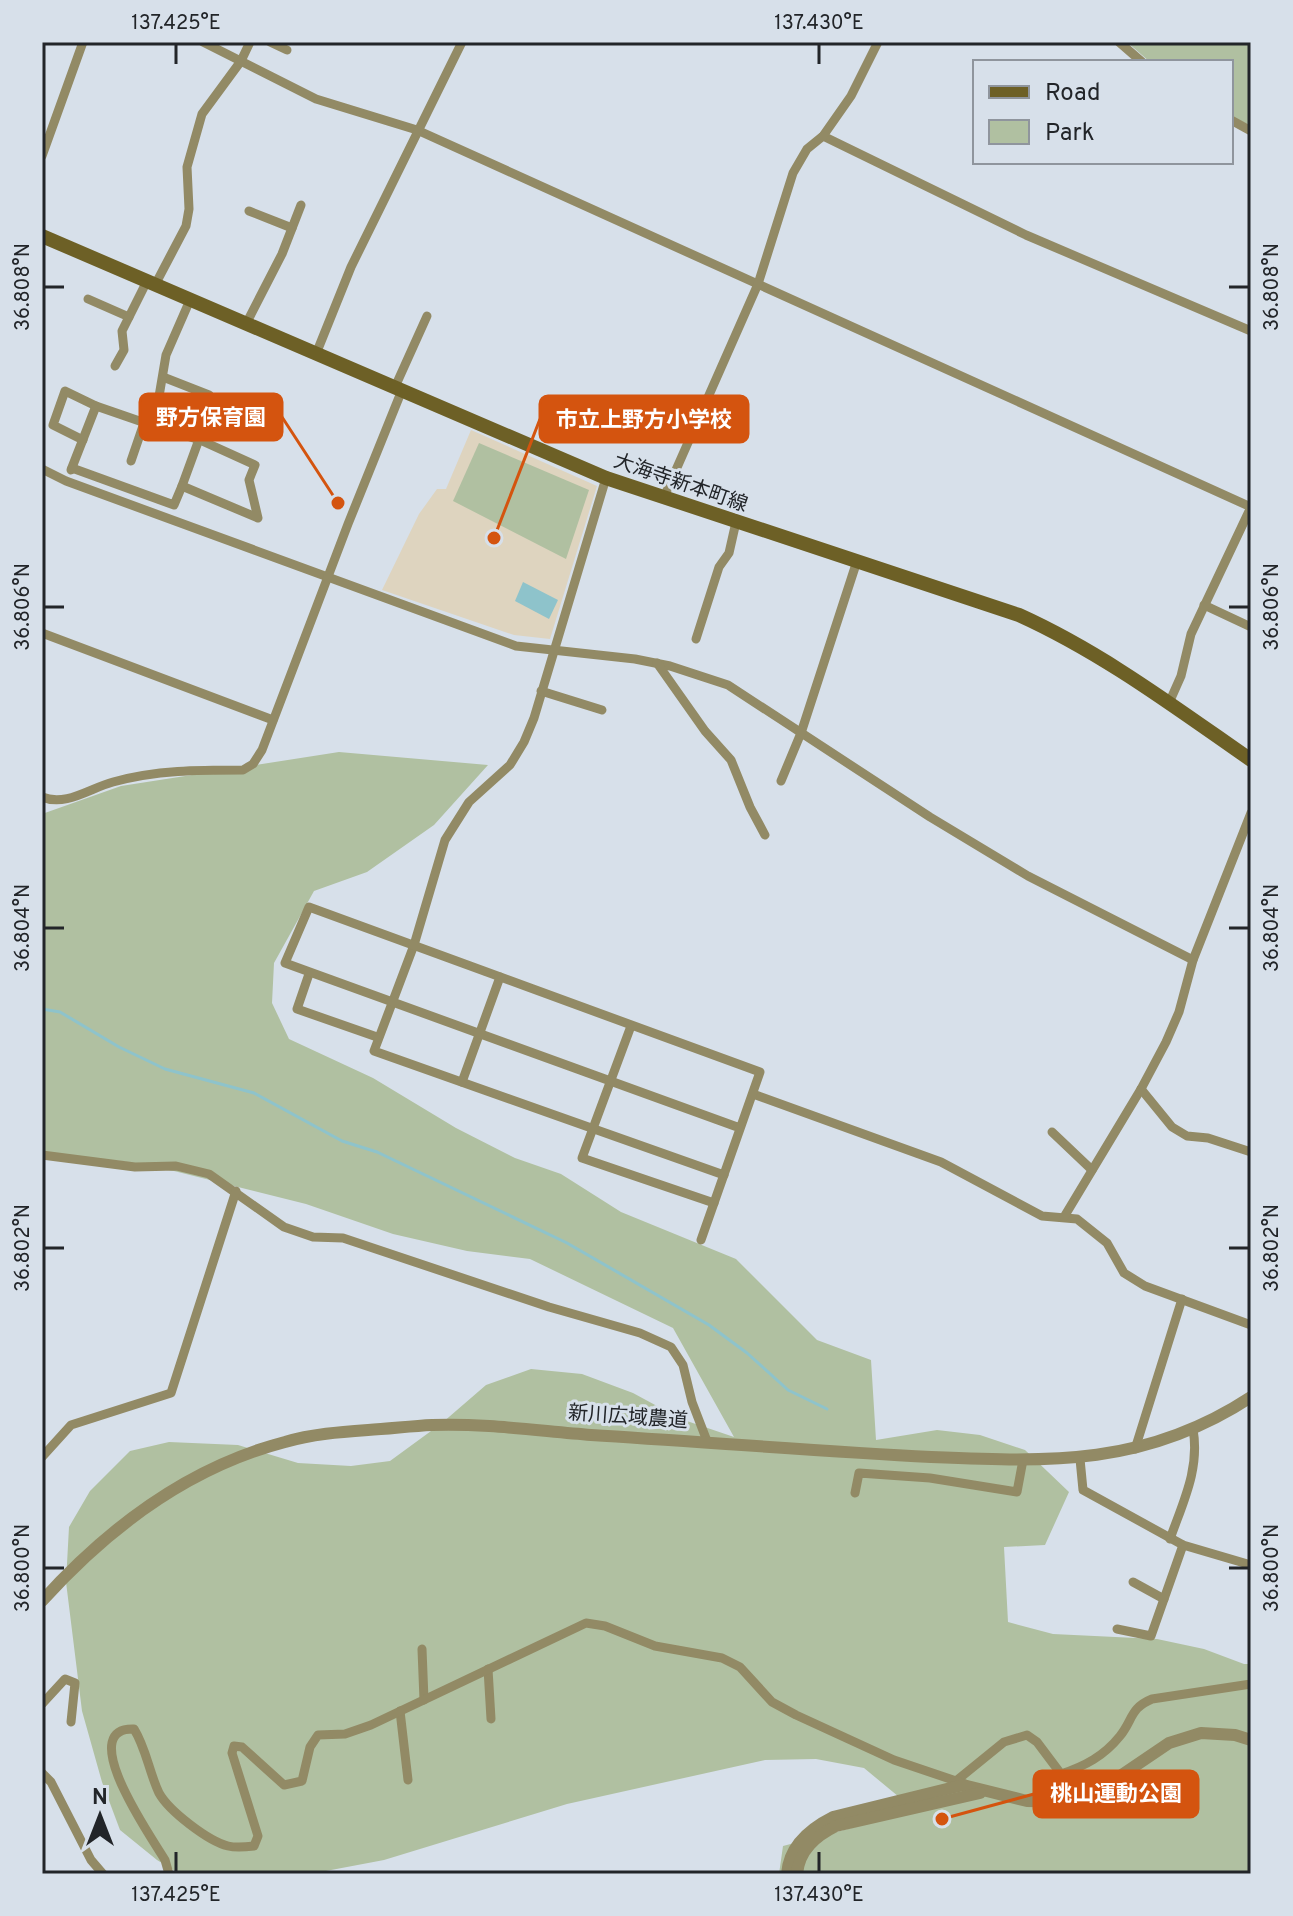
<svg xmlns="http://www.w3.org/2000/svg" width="1293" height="1916" viewBox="0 0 1293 1916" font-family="Overpass,'Noto Sans JP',sans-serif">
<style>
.education{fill:#ded4bf}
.green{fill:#b0c0a1}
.water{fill:#8ec3cb}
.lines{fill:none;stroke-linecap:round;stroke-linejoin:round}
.stream{stroke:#8ec3cb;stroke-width:3}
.minor{stroke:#928a65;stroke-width:9}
.tertiary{stroke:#928a65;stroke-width:12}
.secondary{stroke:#6d6026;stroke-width:14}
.ticks{fill:none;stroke:#222529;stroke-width:3}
.labels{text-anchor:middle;stroke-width:6;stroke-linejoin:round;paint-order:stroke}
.street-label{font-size:20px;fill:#222529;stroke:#d7e0ea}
.leader{fill:none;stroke:#d4540f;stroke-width:3}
.callout-dot{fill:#d4540f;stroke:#d7e0ea;stroke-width:3}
.callout{fill:#d4540f;stroke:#d4540f;stroke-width:3}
.callout-label{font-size:22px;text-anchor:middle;font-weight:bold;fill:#fff}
.neatline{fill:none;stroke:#222529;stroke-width:3}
.ticks-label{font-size:20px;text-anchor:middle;fill:#222529}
</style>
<rect width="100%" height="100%" fill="#d7e0ea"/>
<path class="education" d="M471,430l126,56 -47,153 -36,-4 -132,-45 37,-76 18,-25h9z"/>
<g class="green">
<path d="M1127,42h120l4,2v82l-20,-10v-54h-81z"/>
<path d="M479,443l110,47 -23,69 -113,-58z"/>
<path d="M339,752l149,13 -54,60 -67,47 -53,19 -40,72 -2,40 17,36 84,39 83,50 59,30 46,16 60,38 115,47 81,81 54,20 5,80 61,-10 43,5 45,15 44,42 -24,53 -41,2 4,75 45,12 104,5 47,10 40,15h7v210h-472l4,-28 133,-35 -52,-43 -48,-9 -51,1 -198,44 -183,56 -74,14h-130l-23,-14 -37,-30 -18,-48 -20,-71 -16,-129 3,-55 21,-36 40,-40 39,-9 69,3 60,18 53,3 39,-5 52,-38 44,-38 45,-16 51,5 51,19 48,26 53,18 -61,-109 -143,-69 -63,-8 -74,-17 -87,-30 -132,-33 -53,-10 -79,-4v-343l79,-28z"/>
</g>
<path class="water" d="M523,582l35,18 -9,19 -34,-18z"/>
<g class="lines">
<path class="stream" d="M42,1009l18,3 59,35 46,22 89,24 88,48 35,11 190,91 142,82 38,28 41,37 39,19"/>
<g class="minor">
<path d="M203,42l113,57 101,31 834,377"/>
<path d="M270,42l17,8"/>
<path d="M1119,42l23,20"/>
<path d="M1231,120l20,11"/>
<path d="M823,136l203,99 225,96"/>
<path d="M42,156l41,-114"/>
<path d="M249,211l43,17"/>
<path d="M155,285l31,-59 3,-17 -2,-42 15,-53 39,-53 9,-19"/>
<path d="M88,299l41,18"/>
<path d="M246,324l36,-70 19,-49"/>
<path d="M316,354l35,-87 111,-225"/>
<path d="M115,366l9,-16 -2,-19 25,-50"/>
<path d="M163,377l46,18v17l-27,74"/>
<path d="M395,387l32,-71"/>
<path d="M83,440l-30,-15 12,-34 31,15"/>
<path d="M131,461l13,-38"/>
<path d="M72,468l102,37 8,-19 76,32 -9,-38 6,-15 -55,-25 -46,-14"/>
<path d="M42,469l24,12 450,165 119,13 35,7 58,19 202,132 98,59 165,84"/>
<path d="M71,470l25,-64 58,20 12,-71 24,-55"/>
<path d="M606,478l-72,240 -10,24 -14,23 -41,37 -24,38 -31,105 -40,106 350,124"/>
<path d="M664,497l94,-213 35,-111 14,-24 16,-13 28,-40 27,-54"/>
<path d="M1204,605l47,22"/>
<path d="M42,633l231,87"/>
<path d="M696,639l23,-72 10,-14 7,-31"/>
<path d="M657,663l48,68 26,29 19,47 15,28"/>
<path d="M541,691l61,19"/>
<path d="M1169,703l12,-27 10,-42 60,-127"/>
<path d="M781,781l20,-48 56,-172"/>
<path d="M42,797c24,10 48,-9 71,-15 43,-12 86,-12 130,-12l10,-6 9,-14 86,-226 54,-134"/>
<path d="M309,974l-12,35 80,28"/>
<path d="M631,1026l-49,132 132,45"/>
<path d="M462,1082l38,-105"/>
<path d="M1141,1089l31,38 15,9 21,2 43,14"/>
<path d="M753,1094l188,68 101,54 35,3 30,24 17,30 21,13 106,39"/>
<path d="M1052,1132l40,38"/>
<path d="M42,1155l93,12 41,-1 33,8 75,53 29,10 30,1 206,69 91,26 31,14 12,18 9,37 15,39"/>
<path d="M1064,1217l77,-128 25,-47 13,-30 14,-52 58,-147"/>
<path d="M701,1240l59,-168 -451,-165 -24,56 455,165"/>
<path d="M1135,1449l47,-150"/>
<path d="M42,1457l29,-32 100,-32 65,-202"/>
<path d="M1080,1459l3,31 100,55 68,20"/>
<path d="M855,1493l4,-20 71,5 87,14 6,-32"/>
<path d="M1170,1539c13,-37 30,-70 23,-110"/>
<path d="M1133,1582l31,17"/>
<path d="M1117,1629l34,7 32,-91"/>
<path d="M422,1649l2,51"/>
<path d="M488,1669l3,50"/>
<path d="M42,1704l23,-25 10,4 -4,39"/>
<path d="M400,1711l8,69"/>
<path d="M42,1773l9,9 40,78 12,14"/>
<path d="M956,1781l48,-39 23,-7 10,7 24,32c24,-8 43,-18 59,-38 13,-16 10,-28 32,-37l99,-15"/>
<path d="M169,1874l-4,-14c-11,-19 -92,-133 -31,-131 12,19 15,43 25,64 10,18 49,48 69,53 8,2 18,1 26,0l4,-10 -26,-83 2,-7 8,1 42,38 18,-4 8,-34 8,-12 27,-1 26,-9 215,-102 19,3 50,20 67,12 18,9 32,35 24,13 98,45 71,24"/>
</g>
<g class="tertiary">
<path d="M42,1601c66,-73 147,-134 243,-159 27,-8 55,-10 83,-12 21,-1 42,-4 64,-5 52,-2 107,6 159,10 113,7 227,16 340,22 120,5 215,9 320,-60"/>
<path d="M787,1874c2,-28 22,-45 46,-57l130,-32 64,16 40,1 37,-15 65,-44 32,-10 34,2 16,5"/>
<path d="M797,1874c2,-24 19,-38 39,-48l144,-33"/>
</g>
<path class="secondary" d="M42,236l564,242 413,137c84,38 157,93 232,145"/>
</g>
<path class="ticks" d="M176,44v20M819,44v20M44,287h20M1229,287h20M44,607h20M1229,607h20M44,928h20M1229,928h20M44,1248h20M1229,1248h20M44,1568h20M1229,1568h20M176,1852v20M819,1852v20"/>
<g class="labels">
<g class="street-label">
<text transform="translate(681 482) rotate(19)" y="7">大海寺新本町線</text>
<text transform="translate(628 1416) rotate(4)" y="7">新川広域農道</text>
</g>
</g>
<path class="leader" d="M338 503L282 417M494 538L540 419M942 1819L1034 1794"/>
<g class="callout-dot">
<circle cx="338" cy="503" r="8"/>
<circle cx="494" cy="538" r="8"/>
<circle cx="942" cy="1819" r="8"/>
</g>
<g class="callout">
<rect x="140" y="394" width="142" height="46" rx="8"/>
<rect x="540" y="396" width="208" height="46" rx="8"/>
<rect x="1034" y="1771" width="164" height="46" rx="8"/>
</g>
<g class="callout-label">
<text x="211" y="425">野方保育園</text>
<text x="644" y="427">市立上野方小学校</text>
<text x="1116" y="1801">桃山運動公園</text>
</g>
<rect width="1293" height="1916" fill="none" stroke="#d7e0ea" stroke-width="88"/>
<rect x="973" y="60" width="260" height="104" fill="#d7e0ea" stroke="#8f959d" stroke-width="2"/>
<rect x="989" y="86" width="40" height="12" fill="#6d6026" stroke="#8f959d" stroke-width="2"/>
<text x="1045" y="100" font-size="24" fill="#222529">Road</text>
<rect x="989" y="120" width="40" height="24" fill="#b0c0a1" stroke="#8f959d" stroke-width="2"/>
<text x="1045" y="140" font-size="24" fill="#222529">Park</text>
<g transform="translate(100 1816)" stroke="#d7e0ea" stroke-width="6" paint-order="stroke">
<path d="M0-6L14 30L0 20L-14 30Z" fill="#222529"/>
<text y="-12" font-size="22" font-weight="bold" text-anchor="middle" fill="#222529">N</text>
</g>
<rect x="44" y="44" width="1205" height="1828" class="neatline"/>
<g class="ticks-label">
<text x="176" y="29">137.425°E</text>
<text x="819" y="29">137.430°E</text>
<text transform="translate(22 287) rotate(-90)" y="7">36.808°N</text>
<text transform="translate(1271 287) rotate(-90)" y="7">36.808°N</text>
<text transform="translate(22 607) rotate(-90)" y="7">36.806°N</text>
<text transform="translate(1271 607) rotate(-90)" y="7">36.806°N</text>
<text transform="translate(22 928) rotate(-90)" y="7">36.804°N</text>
<text transform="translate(1271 928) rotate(-90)" y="7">36.804°N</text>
<text transform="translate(22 1248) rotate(-90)" y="7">36.802°N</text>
<text transform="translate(1271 1248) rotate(-90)" y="7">36.802°N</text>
<text transform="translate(22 1568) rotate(-90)" y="7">36.800°N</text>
<text transform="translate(1271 1568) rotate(-90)" y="7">36.800°N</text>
<text x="176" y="1901">137.425°E</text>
<text x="819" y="1901">137.430°E</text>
</g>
</svg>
